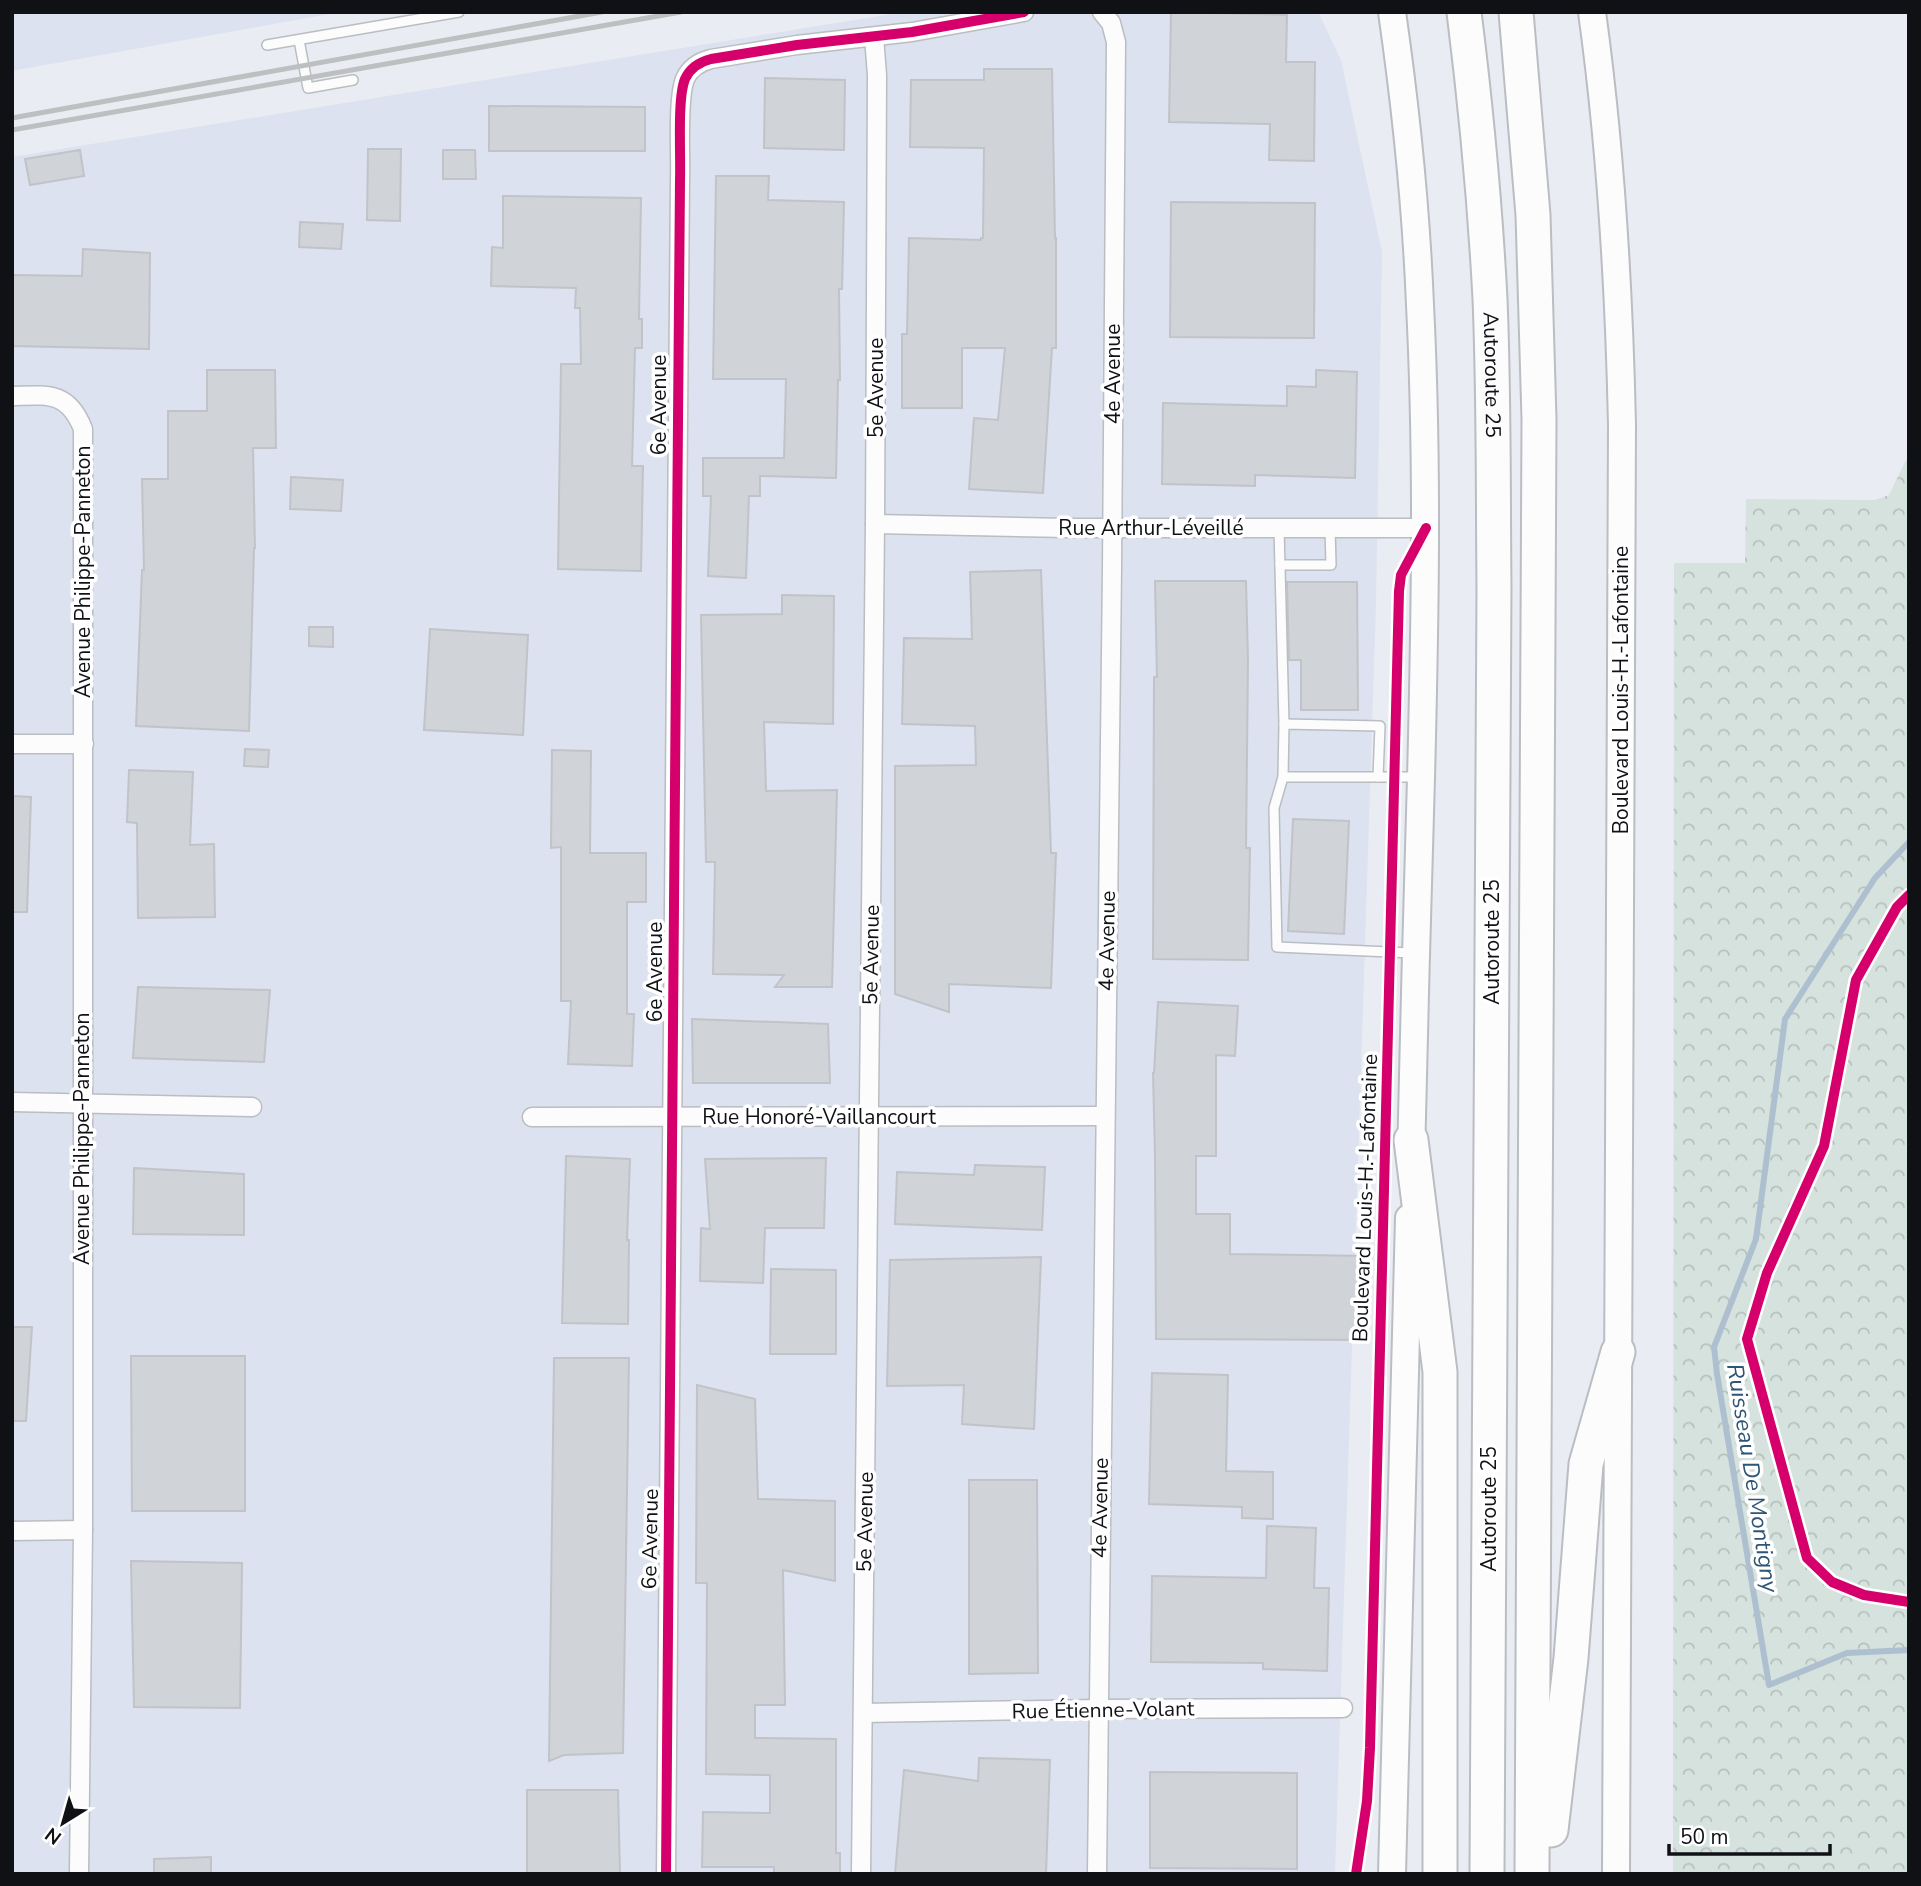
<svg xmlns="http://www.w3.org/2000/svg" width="1921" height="1886" viewBox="0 0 1921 1886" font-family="'Nunito Sans',sans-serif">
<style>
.built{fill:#dce2ef}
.forest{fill:url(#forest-crowns)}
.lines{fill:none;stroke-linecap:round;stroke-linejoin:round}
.stream{stroke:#aec0d0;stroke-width:6}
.building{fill:#d0d3d8;stroke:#c1c3c8;stroke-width:2}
.lane-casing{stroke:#babdc1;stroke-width:12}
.street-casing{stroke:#babdc1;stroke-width:21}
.secondary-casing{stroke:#babdc1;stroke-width:30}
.highway-casing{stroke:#babdc1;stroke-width:37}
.lane{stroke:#fcfcfd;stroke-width:9}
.street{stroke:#fcfcfd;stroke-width:18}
.secondary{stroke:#fcfcfd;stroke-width:26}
.highway{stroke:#fcfcfd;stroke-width:33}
.rail{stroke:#bebfc1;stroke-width:5}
.cycleway-casing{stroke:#fff;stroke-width:15}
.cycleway{stroke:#d6006c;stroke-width:10}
.labels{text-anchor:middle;stroke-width:7;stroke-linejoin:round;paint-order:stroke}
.street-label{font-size:21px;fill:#0f1115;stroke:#fff}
.water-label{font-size:23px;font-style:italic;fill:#2e5576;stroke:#fff}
</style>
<defs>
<pattern id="forest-crowns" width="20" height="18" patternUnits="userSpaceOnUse" patternTransform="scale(1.75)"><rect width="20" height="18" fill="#d6e2dd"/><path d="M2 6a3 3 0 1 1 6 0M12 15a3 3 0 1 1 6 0" fill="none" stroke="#b6c1bd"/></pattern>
</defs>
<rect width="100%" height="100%" fill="#e9ecf2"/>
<g class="built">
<path d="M12,12h329l-329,59z"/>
<path d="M904,12h414l23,48 41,192 -6,352 -41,1270h-1323v-1717z"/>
</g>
<path class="forest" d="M1906,460h3v1414h-236l1,-1311h71l1,-64 129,1 14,-5z"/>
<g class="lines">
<path class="stream" d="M1909,842l-34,36 -90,141 -29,220 -42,108 3,27 52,311 78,-32 62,-3"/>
</g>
<g class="building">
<path d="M1171,12l116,3 -1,47h29l-1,99 -45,-1 1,-36 -101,-2z"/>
<path d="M984,69h68l3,169h1v110h-4l-9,145 -74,-4 5,-71 24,2 7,-72h-43v60h-60v-74h5l2,-96 72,2v-2h2l1,-90 -74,-1 1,-67h73z"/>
<path d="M765,78l80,2 -1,70 -80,-2z"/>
<path d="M489,106l156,1v44h-156z"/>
<path d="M368,149h33l-1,72 -33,-1z"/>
<path d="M80,150l4,26 -54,9 -5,-26z"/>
<path d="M443,150h32l1,29h-33z"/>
<path d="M716,176h53l-1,24 76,2 -2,87h-3l1,91h-2l-2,98 -76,-2v20h-11l-3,82 -38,-2 3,-80h-8v-38h81l2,-79h-73z"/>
<path d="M503,196l138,2 -2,121h3v29h-7l-3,118h11l-2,105 -83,-2 3,-205h20l-1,-56h-5l1,-20 -85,-2 1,-39 11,1z"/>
<path d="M1171,202l144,1 -1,135 -144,-1z"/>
<path d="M300,222l43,2 -2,25 -42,-2z"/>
<path d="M83,249l67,4 -1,96 -137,-3v-71l70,1z"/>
<path d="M207,370h68l1,78h-23l2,100h-1l-5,183 -113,-5 6,-156h2l-2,-91h26v-68h39z"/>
<path d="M1316,370l41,2 -2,106 -100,-3v11l-93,-2 1,-81 124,3v-20l29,1z"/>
<path d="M291,477l52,3 -2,31 -51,-2z"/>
<path d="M1041,570l10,283h5l-5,135 -102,-4v28l-54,-18v-228l81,-1 -1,-39 -73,-2 2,-86 68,1 -2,-67z"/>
<path d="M1155,581h91l2,79 -2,188h4l-2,112 -95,-1 1,-282h3z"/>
<path d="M1287,582h70l1,128h-57v-50h-12z"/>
<path d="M782,595l52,1 -1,128 -69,-2 2,69 71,-1 -5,197h-57l9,-12 -71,-1 2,-112h-9l-5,-247 81,-1z"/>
<path d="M309,627h24v20l-24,-1z"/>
<path d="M430,629l98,6 -5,100 -99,-5z"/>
<path d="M245,749l24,1 -1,17 -24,-1z"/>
<path d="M552,750l39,1 -1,102h56v49h-19v112h7l-2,52 -64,-2 3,-63h-10v-154l-10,1z"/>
<path d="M129,770l64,2 -3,73 24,-1 1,73 -77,1 -1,-95 -10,-1z"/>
<path d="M12,796l19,1 -4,115h-15z"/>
<path d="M1293,819l56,2 -5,113 -56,-3z"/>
<path d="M138,987l132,3 -6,72 -131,-4z"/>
<path d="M1158,1002l80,4 -3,50 -19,-1v101h-20v58h34v40l138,2 -1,84 -211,-1 -1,-184 -2,-82h1z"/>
<path d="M692,1019l136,5 2,59h-137z"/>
<path d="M566,1156l64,3 -3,81h2l-1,84 -66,-1z"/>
<path d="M826,1158l-2,70h-59l-2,55 -63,-2 1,-53 9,1 -5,-70z"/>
<path d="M975,1165l70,2 -3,63 -147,-6 2,-52 77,3z"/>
<path d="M134,1168l110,6v61l-111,-1z"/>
<path d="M1041,1257l-7,172 -72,-5 2,-39 -77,1 3,-126z"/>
<path d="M771,1269l65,1v84h-66z"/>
<path d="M12,1327h20l-6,94h-14z"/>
<path d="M131,1356h114v155h-113z"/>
<path d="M554,1358h75l-6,395 -59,2 -15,6z"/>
<path d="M1152,1373l76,2 -2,96 47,1v47l-31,-1v-11l-93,-3z"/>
<path d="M697,1385l58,14 3,100 77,2v80l-52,-11 2,135h-30v33l81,1v114h4v21h-66v-7h-72l1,-55 67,1v-38l-64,-1 1,-191h-11z"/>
<path d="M969,1480h68l1,193 -69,1z"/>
<path d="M1267,1526l49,2 -2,60h15l-2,83 -64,-2v-6l-112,-1 1,-86 114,2z"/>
<path d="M131,1561l111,2 -2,145 -106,-1z"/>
<path d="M979,1758l71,2 -4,114h-151l9,-104 74,11z"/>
<path d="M1150,1772l147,1v96l-147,-1z"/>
<path d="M527,1790h91l2,84h-93z"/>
<path d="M211,1857v17h-57v-15z"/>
</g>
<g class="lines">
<defs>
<g id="lane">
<path d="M299,40l9,48 45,-8"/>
<path d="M267,45l192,-33"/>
<path d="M1279,528l5,196"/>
<path d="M1280,565h51l-1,-37"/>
<path d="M1283,777h135"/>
<path d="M1378,777l2,-51 -96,-2 -1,53 -9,31 3,139 135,6"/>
</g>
<g id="street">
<path d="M12,396c36,-1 56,-5 71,33v1101l-4,344"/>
<path d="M875,524l193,4h358"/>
<path d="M12,744h72"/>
<path d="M12,1102l240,5"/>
<path d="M532,1117l573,-1"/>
<path d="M12,1531l71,-1"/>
<path d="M863,1713l235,-4 245,-1"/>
<path d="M666,1874l14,-1694c1,-23 -3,-82 5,-101 5,-11 14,-17 26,-20l86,-14 115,-13 112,-20"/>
<path d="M861,1874l14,-1350 2,-449 -3,-38"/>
<path d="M1097,1874l15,-1306 4,-526 -5,-19 -9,-11"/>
</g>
<g id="secondary">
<path d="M1392,12c14,97 24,195 28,293 8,158 5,315 1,473 -4,127 -7,253 -10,380"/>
<path d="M1592,12c19,137 27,275 30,413l-6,1449"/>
<path d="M1392,1874l17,-656"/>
</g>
<g id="highway">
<path id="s1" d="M1464,12c12,96 21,191 26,287 4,96 3,192 4,288l-7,1287"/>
<path d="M1516,12l17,203 6,204 -7,1455"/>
<path d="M1411,1140l29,232v502"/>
<path d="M1551,1830l20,-172 15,-194 32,-112"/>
</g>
</defs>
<use href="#lane" class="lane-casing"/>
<use href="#street" class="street-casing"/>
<use href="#secondary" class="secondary-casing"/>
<use href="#highway" class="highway-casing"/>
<use href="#lane" class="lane"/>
<use href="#street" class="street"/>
<use href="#secondary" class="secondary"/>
<use href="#highway" class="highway"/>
<g class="rail">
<path d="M12,118l590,-106"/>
<path d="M12,130l669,-118"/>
</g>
<defs>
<g id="cycleway">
<path d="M1909,895l-12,12 -41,73 -32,166 -57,127 -20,66 60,219 25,24 32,13 45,7"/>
<path d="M666,1874l14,-1694c1,-23 -3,-82 5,-101 5,-11 14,-17 26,-20l86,-14 115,-13 112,-20"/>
<path d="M1356,1874l11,-73 3,-53 29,-1157 2,-16 25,-47"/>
</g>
</defs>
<use href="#cycleway" class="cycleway-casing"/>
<use href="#cycleway" class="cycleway"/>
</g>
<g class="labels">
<g class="street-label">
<text transform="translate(1113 374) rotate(-90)" y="7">4e Avenue</text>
<text dy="7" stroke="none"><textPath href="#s1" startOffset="364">Autoroute 25</textPath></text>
<text transform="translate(876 388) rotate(-90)" y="7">5e Avenue</text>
<text transform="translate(659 405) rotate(-90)" y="7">6e Avenue</text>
<text x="1151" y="535">Rue Arthur-Léveillé</text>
<text transform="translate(83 572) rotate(-90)" y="7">Avenue Philippe-Panneton</text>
<text transform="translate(1621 690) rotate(-90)" y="7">Boulevard Louis-H.-Lafontaine</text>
<text transform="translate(1107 941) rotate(-89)" y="7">4e Avenue</text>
<text transform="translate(1492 942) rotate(-90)" y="7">Autoroute 25</text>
<text transform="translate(871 955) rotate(-89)" y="7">5e Avenue</text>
<text transform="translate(655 972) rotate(-90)" y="7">6e Avenue</text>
<text x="819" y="1124">Rue Honoré-Vaillancourt</text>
<text transform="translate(82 1139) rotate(-90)" y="7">Avenue Philippe-Panneton</text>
<text transform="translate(1365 1198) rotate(-88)" y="7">Boulevard Louis-H.-Lafontaine</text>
<text transform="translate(1100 1508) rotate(-89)" y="7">4e Avenue</text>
<text transform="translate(1489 1509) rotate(-90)" y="7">Autoroute 25</text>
<text transform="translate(865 1522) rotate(-89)" y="7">5e Avenue</text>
<text transform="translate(650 1539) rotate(-89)" y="7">6e Avenue</text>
<text transform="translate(1103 1710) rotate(-1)" y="7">Rue Étienne-Volant</text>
</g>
<g class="water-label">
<text transform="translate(1753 1478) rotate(81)" y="8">Ruisseau De Montigny</text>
</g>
</g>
<rect width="1921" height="1886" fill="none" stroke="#0f1115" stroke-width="28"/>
<g transform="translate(63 1823) rotate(217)" stroke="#ffffff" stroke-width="5" paint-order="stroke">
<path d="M0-5L12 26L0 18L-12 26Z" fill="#0f1115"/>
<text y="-10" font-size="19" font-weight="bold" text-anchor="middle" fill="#0f1115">N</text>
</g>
<path d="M1669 1844v10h161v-10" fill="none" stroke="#0f1115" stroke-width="3.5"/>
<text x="1680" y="1844" font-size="21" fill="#0f1115" stroke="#ffffff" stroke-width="5" paint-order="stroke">50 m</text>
</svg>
